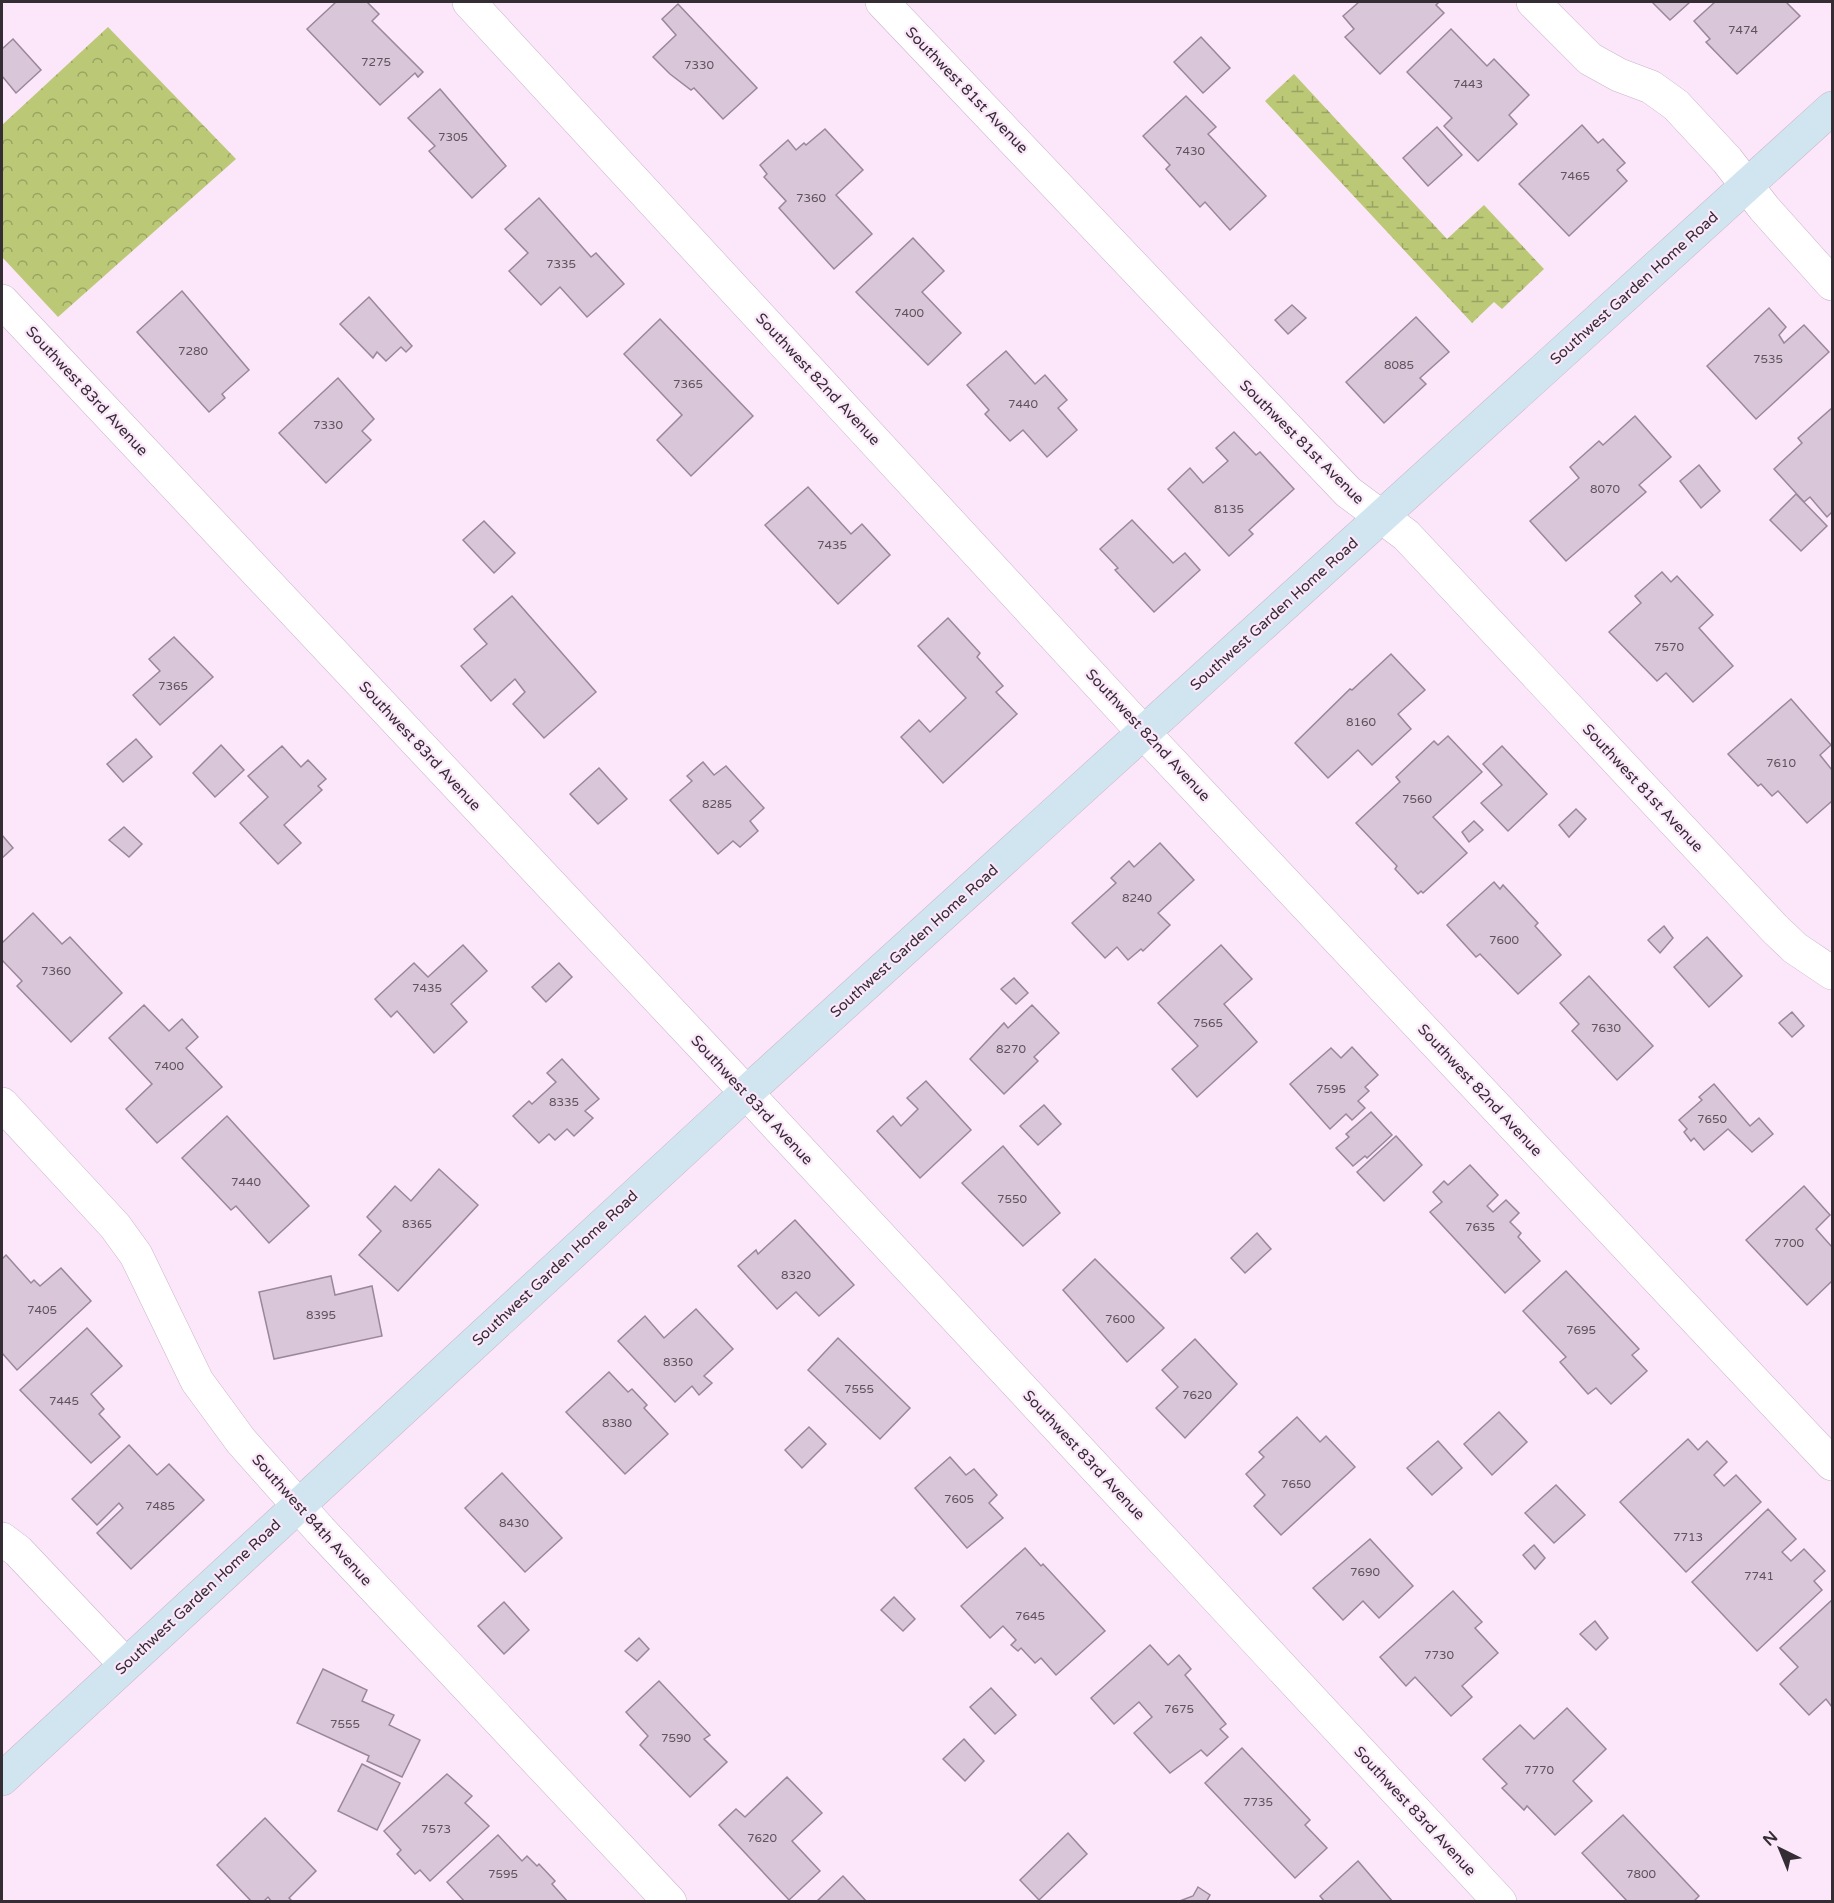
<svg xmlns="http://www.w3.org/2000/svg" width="1834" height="1903" viewBox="0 0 1834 1903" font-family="'Varela Round',sans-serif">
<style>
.forest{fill:url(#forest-crowns)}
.wetland{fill:url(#wetland-marsh)}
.building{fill:#dac6d9;stroke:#9a889a;stroke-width:1.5}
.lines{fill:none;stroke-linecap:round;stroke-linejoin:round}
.minor-casing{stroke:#c9b6c8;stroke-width:34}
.secondary-casing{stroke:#c9b6c8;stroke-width:34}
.minor{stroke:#fff;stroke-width:33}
.secondary{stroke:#d1e5f1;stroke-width:33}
.labels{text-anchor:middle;stroke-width:4.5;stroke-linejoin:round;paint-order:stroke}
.number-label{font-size:12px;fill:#5e535d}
.street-label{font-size:15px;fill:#342d34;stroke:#fbe6fa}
</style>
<defs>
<pattern id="forest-crowns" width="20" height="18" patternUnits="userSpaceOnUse" patternTransform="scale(1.5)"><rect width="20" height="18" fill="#bbc977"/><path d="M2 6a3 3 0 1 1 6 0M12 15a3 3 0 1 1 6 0" fill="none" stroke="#99a462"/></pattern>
<pattern id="wetland-marsh" width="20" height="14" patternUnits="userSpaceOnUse" patternTransform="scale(1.5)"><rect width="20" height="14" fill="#bbc977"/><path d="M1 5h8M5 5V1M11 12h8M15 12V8" fill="none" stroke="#99a462"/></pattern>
</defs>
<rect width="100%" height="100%" fill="#fbe6fa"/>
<path class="forest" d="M108,27l128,132 -178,158 -56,-60v-132z"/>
<path class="wetland" d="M1294,74l153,165 37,-34 60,64 -42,40 -8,-7 -22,21 -207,-222z"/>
<g class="building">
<path d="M336,2h31l12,12 -7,7 51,51 -5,5 -3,-4 -35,32 -73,-76z"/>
<path d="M1359,2h80l-3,3 8,8 -64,61 -35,-37 9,-8 -11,-13z"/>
<path d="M1652,2h38l-20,18z"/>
<path d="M1715,2h71l14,14 -63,58 -31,-32 4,-3 -16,-18z"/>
<path d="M678,4l79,84 -34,31 -29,-31 -3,2 -21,-16 -17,-17 23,-22 -14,-16z"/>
<path d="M1451,29l36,37 7,-7 35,36 -20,20 8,9 -39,37 -34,-35 8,-8 -45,-46z"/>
<path d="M1201,37l29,31 -27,25 -29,-31z"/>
<path d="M13,39l28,31 -25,23 -14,-17v-27z"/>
<path d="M440,89l66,77 -34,32 -43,-47 6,-5 -27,-28z"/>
<path d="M1186,96l30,31 -8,7 58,62 -36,34 -25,-28 -5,5 -34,-38 4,-4 -27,-29z"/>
<path d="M1582,125l16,18 5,-4 22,24 -8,7 10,11 -58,55 -50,-52z"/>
<path d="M1437,127l25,28 -34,31 -25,-28z"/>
<path d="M825,129l38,41 -27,25 36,39 -38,35 -55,-61 7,-7 -22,-24 3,-3 -7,-9 28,-25 8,10 8,-7 2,2z"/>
<path d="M539,198l52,59 5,-4 28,31 -37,33 -27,-30 -19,18 -32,-34 19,-18 -23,-24z"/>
<path d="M913,238l31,33 -22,21 39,41 -33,32 -72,-73z"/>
<path d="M182,291l67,79 -27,24 3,4 -16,14 -72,-80z"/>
<path d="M369,297l43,49 -6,6 -5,-5 -15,14 -9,-9 -4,6 -33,-34z"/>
<path d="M1292,305l14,13 -18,16 -13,-14z"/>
<path d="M1769,308l17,19 -7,8 5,8 20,-18 25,27 -73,67 -49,-53z"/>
<path d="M1416,317l33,35 -29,26 6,6 -42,39 -38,-41z"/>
<path d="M660,319l93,97 -62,60 -34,-36 25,-25 -58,-61z"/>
<path d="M1006,351l29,33 10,-9 22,25 -9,8 19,22 -30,27 -24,-27 -13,11 -25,-27 4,-4 -22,-25z"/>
<path d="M338,378l36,41 -12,12 9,9 -45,43 -47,-50z"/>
<path d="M1832,408v104l-5,5 -17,-20 -6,5 -30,-33 28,-26 -4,-5z"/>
<path d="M1635,416l36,41 -32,28 7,7 -80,69 -36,-40 49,-43 -9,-11 29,-26 4,4z"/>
<path d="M1234,432l22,23 4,-3 34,37 -45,41 4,4 -24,22 -61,-67 22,-21 13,15 25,-22 -12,-13z"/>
<path d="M1699,465l21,26 -19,17 -21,-27z"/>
<path d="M808,487l43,47 11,-10 28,31 -52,49 -73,-79z"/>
<path d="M1796,494l31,32 -26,25 -31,-31z"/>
<path d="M1132,520l41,43 12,-10 15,17 -46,42 -39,-42 3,-2 -18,-19z"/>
<path d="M484,521l31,32 -21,20 -31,-33z"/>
<path d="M1662,572l9,10 6,-6 36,39 -14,13 34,38 -40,36 -27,-29 -9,8 -48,-49 32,-29 -6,-7z"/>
<path d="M512,596l84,96 -52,46 -31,-34 12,-12 -10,-13 -24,22 -30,-35 26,-22 -13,-15z"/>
<path d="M948,618l32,35 -3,4 26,29 -7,6 21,22 -74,69 -42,-46 18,-17 11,12 36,-34 -48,-52z"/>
<path d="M174,637l39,40 -53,48 -27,-30 27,-24 -11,-12z"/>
<path d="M1391,654l34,36 -27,24 13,15 -39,36 -14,-15 -30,28 -33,-35 55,-54 2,1z"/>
<path d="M1791,699l40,46 -11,10 12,15v31l-25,22 -29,-32 -6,5 -11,-12 -3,2 -30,-32z"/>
<path d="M1448,736l34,36 -49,45 34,36 -44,40 -2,-2 -3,3 -23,-25 2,-3 -41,-43 44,-41 -4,-5 38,-36 4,4z"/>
<path d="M136,739l16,18 -29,25 -16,-18z"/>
<path d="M221,745l23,25 -29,27 -22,-24z"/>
<path d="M282,746l19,21 7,-7 18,19 -8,7 4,4 -38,35 17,18 -23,21 -38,-41 28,-26 -20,-21z"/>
<path d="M1502,746l45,48 -39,37 -27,-28 21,-18 -19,-21z"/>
<path d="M703,762l11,13 12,-9 38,42 -14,13 8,10 -18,16 -7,-6 -15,13 -48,-54 22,-19 -5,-5z"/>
<path d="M599,768l28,31 -29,25 -28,-30z"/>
<path d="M1576,809l10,10 -17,18 -10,-12z"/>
<path d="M1474,821l9,9 -14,12 -7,-10z"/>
<path d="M124,827l18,17 -13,13 -20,-17z"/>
<path d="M2,835l11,13 -11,10z"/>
<path d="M1160,843l34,37 -36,33 12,12 -27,26 -2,-2 -13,11 -11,-13 -12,11 -33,-35 44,-40 -5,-5 18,-17 5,6z"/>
<path d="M1494,882l6,7 3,-4 35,38 -3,3 26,29 -43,39 -38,-40 -4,3 -29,-32z"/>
<path d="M33,913l29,31 8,-7 52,56 -51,49 -54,-56 5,-5 -20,-21v-17z"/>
<path d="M1664,926l9,12 -13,15 -12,-13z"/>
<path d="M1707,937l35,39 -33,31 -35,-40z"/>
<path d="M463,945l24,26 -36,33 16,18 -33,31 -37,-42 -6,6 -16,-18 39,-36 14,14z"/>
<path d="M1221,945l31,34 -28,25 33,38 -60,55 -25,-28 26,-23 -40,-43z"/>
<path d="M559,963l13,14 -26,25 -14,-15z"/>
<path d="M1589,976l64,70 -36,34 -45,-49 7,-7 -19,-21z"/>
<path d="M1014,978l14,15 -12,11 -15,-15z"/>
<path d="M144,1005l25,26 13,-12 16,18 -12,11 36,39 -65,56 -31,-34 26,-25 -43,-46z"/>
<path d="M1032,1005l27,28 -25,24 4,4 -34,33 -34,-35 34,-36 4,5z"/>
<path d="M1792,1012l12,14 -12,11 -13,-14z"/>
<path d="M1352,1047l26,28 -13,12 4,4 -11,10 7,7 -13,12 -6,-6 -16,15 -40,-45 41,-36 10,10z"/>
<path d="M562,1059l37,40 -14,12 8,7 -19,18 -7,-7 -12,11 -6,-6 -10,9 -26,-27 16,-15 3,3 24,-22 -9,-9z"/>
<path d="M926,1081l45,49 -51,48 -43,-47 16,-15 8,10 17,-17 -11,-11z"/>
<path d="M1714,1084l36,42 9,-8 14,16 -21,18 -24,-23 -24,21 -10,-12 -3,3 -7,-9 3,-3 -8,-9 23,-20 -3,-3z"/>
<path d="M1044,1105l17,19 -23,21 -18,-19z"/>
<path d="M1371,1112l21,23 -25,23 -2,-2 -12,10 -17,-18 13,-11 -3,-3z"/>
<path d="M227,1116l82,90 -40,37 -33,-37 -5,4 -49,-52z"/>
<path d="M1396,1136l26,29 -38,36 -27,-29z"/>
<path d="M1003,1146l57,67 -37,33 -61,-63z"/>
<path d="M1470,1165l28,30 -11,11 6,6 13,-12 13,13 -9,9 11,11 -3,4 22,24 -35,32 -75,-81 12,-10 -9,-10 11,-11 4,4z"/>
<path d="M439,1169l39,36 -80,86 -39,-36 22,-24 -14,-14 28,-31 16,15z"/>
<path d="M1804,1186l26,29 -14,14 16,18v34l-25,24 -61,-65z"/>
<path d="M795,1220l59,65 -35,31 -23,-24 -19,17 -39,-43 18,-16 2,4z"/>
<path d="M1257,1233l14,16 -26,24 -14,-15z"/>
<path d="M6,1255l25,28 3,-3 6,6 21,-18 30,33 -74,69 -15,-17v-94z"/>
<path d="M1095,1259l69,69 -37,34 -64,-72z"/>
<path d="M1566,1271l73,78 -7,6 15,16 -36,33 -15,-16 -8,6 -28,-32 6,-5 -43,-46z"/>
<path d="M331,1276l4,19 37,-9 10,50 -108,23 -15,-67z"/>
<path d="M696,1309l37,40 -29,27 8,7 -13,12 -7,-9 -17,16 -57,-61 27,-25 19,22z"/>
<path d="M87,1328l35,38 -31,28 13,15 -5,5 21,23 -29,26 -71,-73z"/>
<path d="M838,1338l72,70 -30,31 -72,-69z"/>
<path d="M1195,1339l42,45 -52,54 -29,-30 22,-21 -16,-17z"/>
<path d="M609,1372l19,20 4,-3 15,16 -3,3 24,26 -43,40 -59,-62z"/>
<path d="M1499,1412l28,30 -35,33 -28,-31z"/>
<path d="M1297,1417l23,25 6,-6 29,31 -74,68 -27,-29 11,-11 -19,-21 18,-17 -5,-5z"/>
<path d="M809,1427l17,17 -24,24 -17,-18z"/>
<path d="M1688,1439l10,11 9,-9 20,21 -13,13 10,11 12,-11 25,27 -75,70 -66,-70z"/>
<path d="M1438,1441l24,27 -30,27 -25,-27z"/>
<path d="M129,1445l28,30 12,-11 35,36 -73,69 -34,-36 26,-25 -4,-5 -22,22 -25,-26z"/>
<path d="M950,1457l16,18 8,-6 23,26 -8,8 14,15 -36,30 -52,-60z"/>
<path d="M502,1473l60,65 -37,34 -60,-64z"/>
<path d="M1556,1485l29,30 -31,28 -29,-30z"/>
<path d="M1768,1509l28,30 -14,13 9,9 13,-12 21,22 -11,10 8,9 -65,61 -65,-69z"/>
<path d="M1370,1539l43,47 -34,32 -16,-17 -20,19 -30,-32z"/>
<path d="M1534,1545l11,13 -10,11 -12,-14z"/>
<path d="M1025,1548l16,18 2,-2 62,67 -49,44 -15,-17 -6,5 -14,-15 -3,3 -7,-6 5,-5 -13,-14 -13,12 -29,-32z"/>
<path d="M1453,1591l29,31 -7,6 23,25 -36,33 10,11 -21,19 -36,-39 -9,9 -26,-29z"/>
<path d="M894,1597l21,22 -12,12 -22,-21z"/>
<path d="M1832,1600v107l-6,-8 -17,16 -29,-31 18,-17 -18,-19z"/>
<path d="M504,1602l25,28 -25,24 -26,-28z"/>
<path d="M1595,1621l13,17 -12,12 -16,-16z"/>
<path d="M639,1638l10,11 -12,12 -12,-10z"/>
<path d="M1150,1645l18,20 11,-10 12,14 -6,6 41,49 -6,5 8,8 -21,19 -6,-6 -31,23 -36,-40 18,-16 -13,-15 -25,22 -23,-26z"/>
<path d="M323,1669l44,21 -5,11 32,14 -5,10 31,15 -18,37 -35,-16 2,-5 -72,-33z"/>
<path d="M659,1681l51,54 -6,4 23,23 -37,35 -50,-52 8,-9 -22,-24z"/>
<path d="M991,1688l25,27 -21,19 -25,-27z"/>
<path d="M1567,1708l39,41 -33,32 19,20 -37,34 -28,-29 -3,4 -22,-22 5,-4 -24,-25 37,-34 14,14z"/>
<path d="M964,1739l20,22 -19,20 -22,-22z"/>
<path d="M1242,1748l68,72 -5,5 22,23 -32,30 -90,-95z"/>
<path d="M362,1764l38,19 -23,47 -39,-19z"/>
<path d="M447,1774l25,22 -7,7 24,23 -59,55 -10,-11 -5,4 -18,-20 4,-4 -17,-19z"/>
<path d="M787,1777l35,36 -30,28 28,30 -31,29 -70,-75 17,-16 9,8z"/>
<path d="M1623,1815l76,81 -6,6h-65l-46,-49z"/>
<path d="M265,1818l51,53 -27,27 4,4h-21l-4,-5 -5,5h-11l-35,-37z"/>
<path d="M1068,1833l19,21 -48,46 -19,-20z"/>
<path d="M498,1835l24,26 5,-5 10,10 2,-2 16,17 -3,3 16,18h-103l-18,-20z"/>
<path d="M1358,1861l35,41h-68l-5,-6z"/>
<path d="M843,1876l24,26h-51z"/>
<path d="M1198,1887l12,8 -4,7h-29l16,-6z"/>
</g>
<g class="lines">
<defs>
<g id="minor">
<path d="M469,2l675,731 688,731"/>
<path d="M882,2l466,490 58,43 369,394 20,19 37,25"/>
<path d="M1533,2l57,57 29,16 32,12 25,18 51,55 37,48 68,76"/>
<path d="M2,301l726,772 772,829"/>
<path d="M2,1104l113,122 21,29 61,126 44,60 79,89 350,372"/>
<path d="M2,1539l16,12 107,113"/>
</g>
<path id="secondary" d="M2,1779l744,-686 1086,-985"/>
</defs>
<use href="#minor" class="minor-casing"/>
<use href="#secondary" class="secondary-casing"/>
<use href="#minor" class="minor"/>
<use href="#secondary" class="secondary"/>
</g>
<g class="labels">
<g class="number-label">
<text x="1743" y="34">7474</text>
<text x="376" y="66">7275</text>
<text x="699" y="69">7330</text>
<text x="1468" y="88">7443</text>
<text x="453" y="141">7305</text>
<text x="1190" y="155">7430</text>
<text x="1575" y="180">7465</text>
<text x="811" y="202">7360</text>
<text x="561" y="268">7335</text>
<text x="909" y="317">7400</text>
<text x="193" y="355">7280</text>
<text x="1768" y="363">7535</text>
<text x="1399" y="369">8085</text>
<text x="688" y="388">7365</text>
<text x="1023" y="408">7440</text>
<text x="328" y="429">7330</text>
<text x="1605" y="493">8070</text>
<text x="1229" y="513">8135</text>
<text x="832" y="549">7435</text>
<text x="1669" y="651">7570</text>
<text x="173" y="690">7365</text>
<text x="1361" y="726">8160</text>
<text x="1781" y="767">7610</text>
<text x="1417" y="803">7560</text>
<text x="717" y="808">8285</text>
<text x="1137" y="902">8240</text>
<text x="1504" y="944">7600</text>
<text x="56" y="975">7360</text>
<text x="427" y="992">7435</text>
<text x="1208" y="1027">7565</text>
<text x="1606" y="1032">7630</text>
<text x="1011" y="1053">8270</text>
<text x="169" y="1070">7400</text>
<text x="1331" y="1093">7595</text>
<text x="564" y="1106">8335</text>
<text x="1712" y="1123">7650</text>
<text x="246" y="1186">7440</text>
<text x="1012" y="1203">7550</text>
<text x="417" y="1228">8365</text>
<text x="1480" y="1231">7635</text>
<text x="1789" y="1247">7700</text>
<text x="796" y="1279">8320</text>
<text x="42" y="1314">7405</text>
<text x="321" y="1319">8395</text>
<text x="1120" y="1323">7600</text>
<text x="1581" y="1334">7695</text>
<text x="678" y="1366">8350</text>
<text x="859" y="1393">7555</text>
<text x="1197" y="1399">7620</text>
<text x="64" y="1405">7445</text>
<text x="617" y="1427">8380</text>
<text x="1296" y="1488">7650</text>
<text x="959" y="1503">7605</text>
<text x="160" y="1510">7485</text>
<text x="514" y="1527">8430</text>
<text x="1688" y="1541">7713</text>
<text x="1365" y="1576">7690</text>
<text x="1759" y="1580">7741</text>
<text x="1030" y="1620">7645</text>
<text x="1439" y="1659">7730</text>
<text x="1179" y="1713">7675</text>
<text x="345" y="1728">7555</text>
<text x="676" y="1742">7590</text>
<text x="1539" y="1774">7770</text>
<text x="1258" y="1806">7735</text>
<text x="436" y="1833">7573</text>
<text x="762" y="1842">7620</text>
<text x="503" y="1878">7595</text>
<text x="1641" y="1878">7800</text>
</g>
<g class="street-label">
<text transform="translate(967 90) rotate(46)" y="5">Southwest 81st Avenue</text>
<text transform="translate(1634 288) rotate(-42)" y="5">Southwest Garden Home Road</text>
<text transform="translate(818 379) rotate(47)" y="5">Southwest 82nd Avenue</text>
<text transform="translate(87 391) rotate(47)" y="5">Southwest 83rd Avenue</text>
<text transform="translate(1302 442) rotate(45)" y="5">Southwest 81st Avenue</text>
<text transform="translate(1274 614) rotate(-42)" y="5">Southwest Garden Home Road</text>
<text transform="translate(1148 735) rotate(47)" y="5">Southwest 82nd Avenue</text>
<text transform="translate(420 746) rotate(47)" y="5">Southwest 83rd Avenue</text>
<text transform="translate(1643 788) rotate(47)" y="5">Southwest 81st Avenue</text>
<text transform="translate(914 941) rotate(-42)" y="5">Southwest Garden Home Road</text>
<text transform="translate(1480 1090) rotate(47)" y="5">Southwest 82nd Avenue</text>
<text transform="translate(752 1100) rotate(47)" y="5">Southwest 83rd Avenue</text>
<text transform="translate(555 1268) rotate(-43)" y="5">Southwest Garden Home Road</text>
<text transform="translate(1084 1455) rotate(47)" y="5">Southwest 83rd Avenue</text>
<text transform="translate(312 1520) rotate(48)" y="5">Southwest 84th Avenue</text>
<text transform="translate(198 1597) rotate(-43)" y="5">Southwest Garden Home Road</text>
<text transform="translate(1415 1811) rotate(47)" y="5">Southwest 83rd Avenue</text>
</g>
</g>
<rect width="1834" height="1903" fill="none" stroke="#342d34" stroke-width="6"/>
<g transform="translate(1780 1849) rotate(317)" stroke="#fbe6fa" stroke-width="4.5" paint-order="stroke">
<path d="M0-4.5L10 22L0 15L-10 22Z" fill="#342d34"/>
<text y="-9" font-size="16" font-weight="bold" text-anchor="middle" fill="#342d34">N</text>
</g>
</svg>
